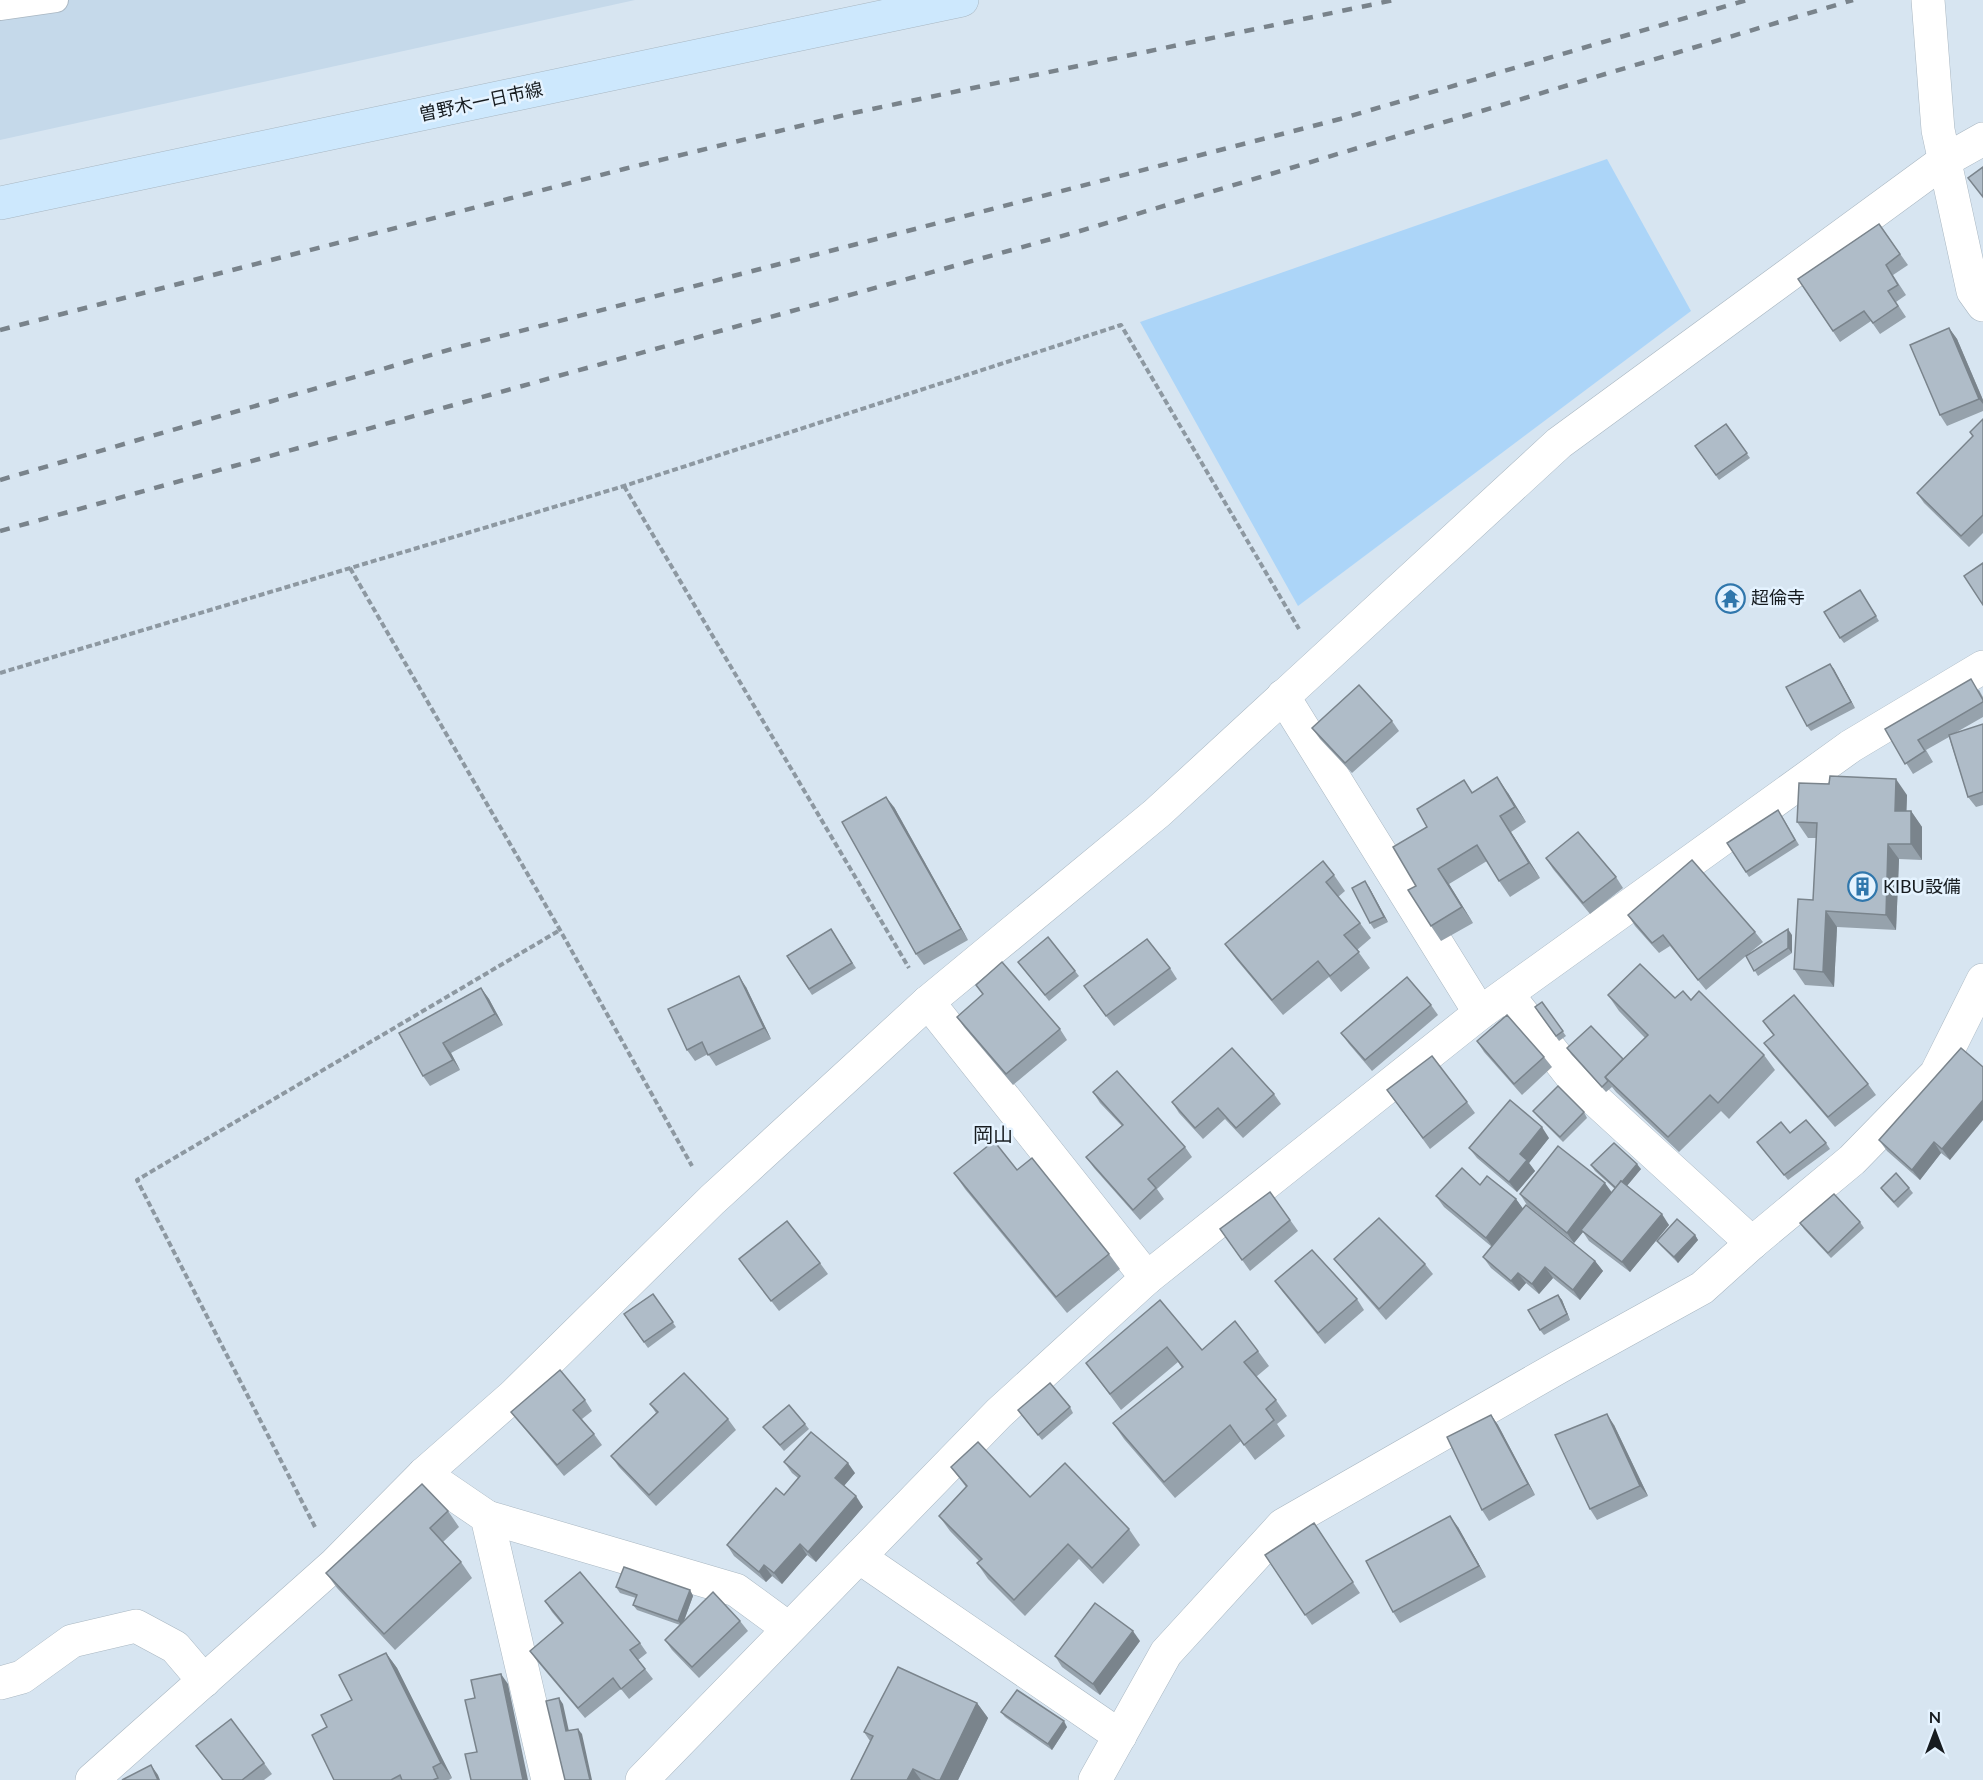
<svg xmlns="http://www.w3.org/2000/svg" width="1983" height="1780" viewBox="0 0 1983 1780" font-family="Lato,'Noto Sans JP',sans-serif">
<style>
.built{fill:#c5d9ea}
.green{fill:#acd5f8}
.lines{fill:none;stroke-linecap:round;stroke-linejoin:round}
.service-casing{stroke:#a9b7c2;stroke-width:26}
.minor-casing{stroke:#a9b7c2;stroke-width:34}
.secondary-casing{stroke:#a9b7c2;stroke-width:34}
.path{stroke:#8d98a1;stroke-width:4;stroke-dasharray:6 3;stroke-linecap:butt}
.service{stroke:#fff;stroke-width:24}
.minor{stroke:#fff;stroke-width:33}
.secondary{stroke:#cde8fd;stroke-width:33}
.rail{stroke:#79838b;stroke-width:4.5;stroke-dasharray:10 10;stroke-linecap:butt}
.wall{fill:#96a2ac}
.shaded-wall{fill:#7a848c}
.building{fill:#afbcc8;stroke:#7a848c;stroke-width:1.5}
.labels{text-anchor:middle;stroke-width:5;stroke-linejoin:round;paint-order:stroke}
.street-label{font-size:18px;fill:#171c20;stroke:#e5f3ff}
.poi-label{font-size:18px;fill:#171c20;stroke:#e5f3ff;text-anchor:start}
.neighbourhood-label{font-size:20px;fill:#171c20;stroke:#e5f3ff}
</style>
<rect width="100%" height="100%" fill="#d7e5f1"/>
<path class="built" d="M0,0h635l-635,140z"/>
<path class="green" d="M1607,159l84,152 -393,295 -158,-284z"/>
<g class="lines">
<defs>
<path id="service" d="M0,8l56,-8"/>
<g id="minor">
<path d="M1928,0l10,130 35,161 10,14"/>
<path d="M1283,696l197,317"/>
<path d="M1507,994l70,89 175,160"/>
<path d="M928,1002l219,276"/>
<path d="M424,1474l63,43 61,263"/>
<path d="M487,1517l249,73 52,38"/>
<path d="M859,1557l261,179"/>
<path d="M0,1683l22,-6 50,-36 64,-15 39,21 29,34"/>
<path d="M92,1780l243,-216 89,-90 89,-78 199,-196 216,-198 229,-189 402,-370 385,-282 39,-22"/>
<path d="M642,1780l357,-367 148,-135 333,-265 371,-267 132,-79"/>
<path d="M1095,1780l71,-127 117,-128 276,-158 143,-79 50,-45 100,-83 84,-86 47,-94"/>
</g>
<path id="secondary" d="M0,203l962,-203"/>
</defs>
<use href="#service" class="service-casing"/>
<use href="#minor" class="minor-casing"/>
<use href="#secondary" class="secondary-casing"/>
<g class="path">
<path d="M624,486l285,482"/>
<path d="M350,568l210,362 132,236"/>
<path d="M0,673l624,-187 497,-161 178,304"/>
<path d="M315,1527l-178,-347 423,-250"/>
</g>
<use href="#service" class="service"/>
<use href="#minor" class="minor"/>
<use href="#secondary" class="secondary"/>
<g class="rail">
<path d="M0,330l624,-161 229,-56 541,-113"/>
<path d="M0,480l455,-132 885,-229 407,-119"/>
<path d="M0,531l1080,-300 773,-231"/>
</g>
</g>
<g class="wall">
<path d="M1879,224l29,41 -15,10 13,20 -10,7 10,15 -26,17 -9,-13 -31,21 -42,-63z"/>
<path d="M1949,328l8,11 26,61v11l-36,15 -7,-11z"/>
<path d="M1983,419v114l-14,14 -45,-44 -7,-10 56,-57 -3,-4z"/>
<path d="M1726,424l24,34 -31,22 -24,-34z"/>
<path d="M1860,590l19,31 -35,22 -4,-5z"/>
<path d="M1830,664l25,44 -44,23 -4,-5z"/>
<path d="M1979,690l4,7v20l-28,16 28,-9v81l-7,2 -8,-10 -19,-60 -23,13 7,12 -20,12 -28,-45z"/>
<path d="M1392,721l7,10 -47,42 -32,-34 -8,-11z"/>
<path d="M1464,780l8,12 36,1 18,29 -15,10 29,46 -30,19 -11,-16 -12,-20 -38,23 24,39 -32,18 -10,-15 -15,-40 11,-59z"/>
<path d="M1907,795l-1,16h5l11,16v33l-23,-1 -3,71 -59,-3 -3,60 -29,-2 -11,-16 19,-69 3,-62h-8l-11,-16z"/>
<path d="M894,807l74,133 -44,25 -8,-11z"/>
<path d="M1782,816l17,29 -50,32 -22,-34z"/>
<path d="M1546,858l70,19 7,11 -33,26 -37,-45z"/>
<path d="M1334,875l11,16 -7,6 22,26 11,15 -14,12 13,18 -29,24 -12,-15 -46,38 -47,-56 -11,-15z"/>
<path d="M1369,887l19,35 -14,7 -4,-6z"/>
<path d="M1628,915l127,17 8,10 -16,13 45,-20v18l-34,23 -12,-20 -40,34 -36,-44 -11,7 -24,-27z"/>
<path d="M831,929l25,39 -44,27 -25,-39z"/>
<path d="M1018,962l57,9 4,5 -30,25z"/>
<path d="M1170,968l7,11 -63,47 -23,-29z"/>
<path d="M976,985l84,44 7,11 -54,45 -49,-58 -7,-10 26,-22z"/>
<path d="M746,987l25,52 -55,27 -8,-12 -13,7 -8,-11z"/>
<path d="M481,988l8,11 14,26 -52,28 9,17 -30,16 -7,-10 -24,-43z"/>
<path d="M1608,995l83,5 73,55 11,15 -46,49 -8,-8 -42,41 -63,-60 -4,-5 -6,5 -35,-38 -4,-6 56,11 22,-21 -26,-27z"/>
<path d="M1542,1002l24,34 -7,5 -24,-34z"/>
<path d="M1431,1005l7,10 -66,56 -23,-27 -8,-11z"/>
<path d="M1763,1021l105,63 8,11 -41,32 -63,-73 -8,-11 10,-7z"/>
<path d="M1477,1041l67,16 8,10 -30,28 -38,-43z"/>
<path d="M1961,1048l-11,112 -9,-7 -21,27 -33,-29 -8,-11z"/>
<path d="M1387,1090l80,12 8,11 -45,36z"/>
<path d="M1093,1092l92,55 7,10 -35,32 7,10 -24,21 -46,-52 -8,-11 36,-31 -22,-23z"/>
<path d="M1274,1094l7,10 -38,34 -18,-19 -22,20 -24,-26 -7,-11z"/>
<path d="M1533,1111l51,1 3,6 -24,24 -26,-26z"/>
<path d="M1790,1133l36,10 4,6 -42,31 -31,-38z"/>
<path d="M1549,1138l-20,25 6,8 -18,21 -40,-34 -8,-10z"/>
<path d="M1591,1165l50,4 -14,17 42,39 -39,47 -41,-31 -6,-9 -9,11 -47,-38 -7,-11 92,-2 3,-3 -20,-18z"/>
<path d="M1017,1170l92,84 11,15 -53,44 -102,-124 -11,-16z"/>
<path d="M1480,1185l36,14 7,10 72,52 8,10 -23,29 -27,-22 -14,16 -13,-11 -7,8 -28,-23 -8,-11 9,-10 -48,-40 -8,-11z"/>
<path d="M1881,1188h28l4,5 -15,15 -13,-14z"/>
<path d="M1270,1192l28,39 -48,40 -30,-42z"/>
<path d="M1860,1222l4,6 -33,30 -27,-29 -4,-6z"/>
<path d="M1695,1235l3,5 -20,23 -17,-17 -4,-5z"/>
<path d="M739,1259l81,4 8,11 -49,37z"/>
<path d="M1334,1259l91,5 8,10 -47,46 -44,-51z"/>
<path d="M1275,1281l82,18 7,11 -39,34 -43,-53z"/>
<path d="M653,1294l23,33 -28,21 -24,-34z"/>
<path d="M1558,1295l4,5 8,20 -26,15 -4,-5z"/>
<path d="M1160,1300l42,50 56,1 11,15 -13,11 20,23 11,16 -10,8 8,12 -30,24 -14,-19 -66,57 -51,-59 -11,-16 69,-55 -4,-6 -57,48 -35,-47z"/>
<path d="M585,1400l7,11 -10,8 12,15 8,11 -38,31 -45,-54 -8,-10z"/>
<path d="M650,1404l78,15 8,11 -80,76 -37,-39 -8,-11 45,-43z"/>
<path d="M1070,1407l3,6 -31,27 -20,-25z"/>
<path d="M1491,1415l7,10 37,70 -46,26 -7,-11z"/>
<path d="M805,1424l4,5 -25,22 -21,-24z"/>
<path d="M1614,1425l34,71 -51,24 -7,-11z"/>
<path d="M784,1462l71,11 -11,13 19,21 -47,55 -9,-7 -25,29 -10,-8 -6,6 -32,-26 -7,-11 57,-50 14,-17 -6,-5z"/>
<path d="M951,1467l79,30 99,32 11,16 -37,39 -24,-25 -54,57 -37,-37 -11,-16 2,-2 -29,-30 -11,-15 27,-29z"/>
<path d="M448,1511l11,16 -16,15 18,20 11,16 -77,72 -58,-62 -11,-15z"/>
<path d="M1314,1523l46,70 -48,32 -47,-70z"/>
<path d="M1458,1527l28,50 -86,46 -7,-11z"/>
<path d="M616,1587l74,3 3,6 -9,25h56l8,10 -49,47 -27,-28 -7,-10 15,-15 -43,-15 -4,-5 3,-7 -16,-5z"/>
<path d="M545,1601l95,42 7,10 -9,7 15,19 -24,20 -8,-10 -36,29 -48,-57 -7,-10 32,-27 -10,-12z"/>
<path d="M1140,1641l-40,54 -38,-28 -7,-11z"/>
<path d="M386,1653l11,15 55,110 -3,2h-115l-7,-53 25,-27z"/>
<path d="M977,1703l11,15 -30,62h-107l19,-39 -6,-9z"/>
<path d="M1001,1712l66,15 -15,23 -47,-33z"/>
<path d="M196,1746l68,17 8,11 -8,6h-42z"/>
</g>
<g class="shaded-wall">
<path d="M1949,328l8,11 26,61v4l-4,-5z"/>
<path d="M1830,664l4,5 21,39 -4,-6z"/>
<path d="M1497,777l11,16 18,29 -11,-15z"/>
<path d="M1896,779l11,16 -1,32 -11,-16z"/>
<path d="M886,797l8,10 74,133 -7,-11z"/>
<path d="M1911,811l11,16v33l-11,-16z"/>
<path d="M1500,816l11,16 29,46 -11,-15z"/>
<path d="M1888,844l11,15 -3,71 -10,-15z"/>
<path d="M1438,869l11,15 24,39 -11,-16z"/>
<path d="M1365,881l4,6 19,35 -4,-5z"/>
<path d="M1826,911l11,16 -3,60 -11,-15z"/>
<path d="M1788,929l4,6v18l-4,-5z"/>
<path d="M739,976l7,11 25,52 -7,-11z"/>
<path d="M481,988l8,11 14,26 -8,-11z"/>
<path d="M443,1043l8,10 9,17 -7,-10z"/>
<path d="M1983,1100v20l-33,40 -8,-11z"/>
<path d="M1542,1127l7,11 -20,25 6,8 -18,21 -8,-10 11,-28z"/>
<path d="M1934,1142l7,11 -21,27 -8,-10z"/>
<path d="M1637,1164l4,5 -21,25 -3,-6z"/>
<path d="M1605,1183l8,11 -32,36 2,2 -9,11 -7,-10z"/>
<path d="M1516,1199l8,11 -30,39 -8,-11z"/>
<path d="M1662,1214l7,11 -39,47 -8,-10z"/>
<path d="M1695,1235l3,5 -20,23 -4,-6z"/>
<path d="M1595,1261l8,10 -23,29 -7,-10z"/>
<path d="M1545,1267l8,11 -14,16 -7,-10z"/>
<path d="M1518,1273l8,10 -7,8 -8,-10z"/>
<path d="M1558,1295l4,5 8,20 -3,-6z"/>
<path d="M1607,1414l7,11 34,71 -8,-10z"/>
<path d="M1491,1415l7,10 37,70 -7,-11z"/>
<path d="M848,1463l7,10 -13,15 -7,-10z"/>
<path d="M856,1496l7,11 -47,55 -8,-10z"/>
<path d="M1450,1516l8,11 28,50 -7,-11z"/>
<path d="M800,1544l7,11 -25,29 -8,-11z"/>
<path d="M764,1565l8,11 -6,6 -7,-10z"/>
<path d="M690,1590l3,6 -11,30 -4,-5z"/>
<path d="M1133,1631l7,10 -40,54 -7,-11z"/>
<path d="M386,1653l11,15 55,110 -11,-15z"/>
<path d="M501,1674l7,10 20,96h-5z"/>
<path d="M559,1698l4,6 7,32 -4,-5z"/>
<path d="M977,1703l11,15 -30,62h-18z"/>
<path d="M1064,1721l3,6 -15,23 -4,-6z"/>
<path d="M578,1729l4,5 10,46h-2z"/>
<path d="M151,1765l7,10 2,5h-2z"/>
<path d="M913,1769l8,11h-14z"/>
</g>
<g class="building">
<path d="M1983,167v30l-15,-19z"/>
<path d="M1879,224l21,30 -14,11 12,20 -10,6 10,15 -25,17 -9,-12 -31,20 -35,-52z"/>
<path d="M1949,328l30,71 -39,16 -30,-70z"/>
<path d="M1983,419v96l-22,21 -44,-43 56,-57 -3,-4z"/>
<path d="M1726,424l21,29 -31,22 -21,-29z"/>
<path d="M1983,563v42l-19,-29z"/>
<path d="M1860,590l16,26 -36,22 -16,-26z"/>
<path d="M1830,664l21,38 -44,24 -21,-39z"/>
<path d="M1971,679l12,21v2l-65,38 7,11 -20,13 -20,-35z"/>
<path d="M1359,685l33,36 -47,42 -33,-35z"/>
<path d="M1983,724v68l-15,5 -19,-62z"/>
<path d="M1830,776l66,3 -1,32h16v33h-23l-2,71 -60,-4 -3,61 -29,-3 4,-70 15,1 4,-77 -20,-1 2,-39 30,1z"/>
<path d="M1497,777l18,30 -15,9 29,47 -30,18 -22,-36 -39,24 24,38 -31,19 -23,-36 8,-4 -23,-39 34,-20 -10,-18 47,-29 8,13z"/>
<path d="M886,797l75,132 -45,25 -74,-132z"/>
<path d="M1778,810l17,30 -49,32 -19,-29z"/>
<path d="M1578,832l38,45 -33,26 -37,-45z"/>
<path d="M1692,860l63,72 -57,48 -35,-45 -11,8 -24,-28z"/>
<path d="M1323,861l11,14 -8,7 34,41 -16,12 15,17 -29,24 -12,-15 -46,39 -47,-56z"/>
<path d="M1365,881l19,36 -14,6 -18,-35z"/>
<path d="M831,929l21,34 -43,26 -22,-33z"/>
<path d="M1788,929v19l-34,23 -8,-15z"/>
<path d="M1048,937l27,34 -30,24 -27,-33z"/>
<path d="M1147,939l23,29 -64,48 -22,-30z"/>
<path d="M1002,962l58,67 -54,45 -49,-57 26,-23 -7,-9z"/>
<path d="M1640,964l35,34 8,-7 8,9 8,-9 65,64 -46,48 -8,-8 -42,42 -63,-60 43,-42 -40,-40z"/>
<path d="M739,976l25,52 -56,27 -6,-13 -15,8 -19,-41z"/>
<path d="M1407,977l24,28 -66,55 -24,-27z"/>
<path d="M481,988l14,26 -52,29 10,17 -30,16 -24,-43z"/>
<path d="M1794,995l74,89 -40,33 -64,-74 10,-8 -11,-14z"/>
<path d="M1542,1002l21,29 -7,5 -21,-29z"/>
<path d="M1507,1015l37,42 -30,27 -37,-43z"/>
<path d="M1591,1026l32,33 -18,18 3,4 -6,6 -35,-39z"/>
<path d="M1232,1048l42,46 -38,34 -18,-20 -23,20 -23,-26z"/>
<path d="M1961,1048l22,19v33l-41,49 -8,-7 -22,28 -33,-30z"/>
<path d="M1432,1056l35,46 -44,36 -36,-48z"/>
<path d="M1117,1071l68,76 -37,32 8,9 -23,22 -47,-53 37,-32 -30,-33z"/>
<path d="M1558,1086l26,26 -24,25 -27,-26z"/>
<path d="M1510,1100l32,27 -22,27 7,6 -18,22 -40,-34z"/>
<path d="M1806,1120l20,23 -42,32 -27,-33 24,-20 9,11z"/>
<path d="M994,1141l23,29 15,-12 77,96 -53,43 -102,-124z"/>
<path d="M1614,1143l23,21 -15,18 -1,-1 -5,7 -25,-23z"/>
<path d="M1558,1146l47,37 -38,50 -47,-39z"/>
<path d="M1462,1168l18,17 7,-9 29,23 -30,39 -50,-42z"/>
<path d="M1896,1173l13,15 -15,14 -13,-14z"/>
<path d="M1621,1181l41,33 -40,48 -41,-32z"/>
<path d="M1270,1192l20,28 -48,40 -22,-31z"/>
<path d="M1834,1194l26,28 -32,31 -28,-30z"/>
<path d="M1526,1205l69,56 -22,29 -28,-23 -13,17 -14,-11 -7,8 -28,-24z"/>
<path d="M1379,1218l46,46 -46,45 -45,-50z"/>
<path d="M1677,1219l18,16 -21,22 -17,-16z"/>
<path d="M787,1221l33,42 -49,38 -32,-42z"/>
<path d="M1312,1250l45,49 -39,34 -43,-52z"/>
<path d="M653,1294l20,28 -29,20 -20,-28z"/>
<path d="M1558,1295l9,19 -27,16 -12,-20z"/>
<path d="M1160,1300l42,50 33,-29 23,30 -14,11 32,38 -10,9 8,11 -30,25 -14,-20 -66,57 -51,-59 70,-56 -16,-20 -57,47 -24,-31z"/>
<path d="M560,1370l25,30 -12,10 21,24 -37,31 -46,-53z"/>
<path d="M684,1373l44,46 -79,76 -38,-39 47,-44 -8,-8z"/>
<path d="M1050,1383l20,24 -32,28 -20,-25z"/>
<path d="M789,1405l16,19 -25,21 -17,-18z"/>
<path d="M1607,1414l33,72 -50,23 -35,-74z"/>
<path d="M1491,1415l37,69 -46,26 -35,-73z"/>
<path d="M811,1432l37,31 -13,15 21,18 -48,56 -8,-8 -26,29 -10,-8 -5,7 -32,-27 49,-57 8,7 16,-19 -16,-14z"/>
<path d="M978,1442l52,55 35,-34 64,66 -37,39 -24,-24 -54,56 -37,-37 5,-4 -43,-43 28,-30 -16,-19z"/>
<path d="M422,1484l26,27 -18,17 31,34 -77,72 -58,-61z"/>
<path d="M1450,1516l29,50 -86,46 -27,-51z"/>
<path d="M1314,1523l39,59 -48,33 -40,-60z"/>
<path d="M624,1567l66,23 -12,31 -45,-16 4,-10 -21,-8z"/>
<path d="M580,1572l60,71 -10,7 15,19 -24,20 -8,-11 -35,30 -48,-57 33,-28 -18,-22z"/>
<path d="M713,1592l27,29 -48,46 -27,-27z"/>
<path d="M1095,1603l38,28 -40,53 -38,-28z"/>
<path d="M386,1653l55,110 -8,4 5,11 -5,2h-31l-2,-5 -9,5h-57l-22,-45 15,-8 -6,-12 31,-15 -13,-25z"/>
<path d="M898,1667l79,36 -37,77h-4l-23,-11 -6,11h-56l22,-44 -9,-4z"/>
<path d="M501,1674l22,106h-52l-6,-26 12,-2 -12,-52 10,-2 -4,-18z"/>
<path d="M1017,1690l47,31 -16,23 -47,-32z"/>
<path d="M559,1698l7,33 12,-2 12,51h-25l-19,-79z"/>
<path d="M231,1719l33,44 -22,17h-19l-27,-34z"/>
<path d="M151,1765l7,15h-36z"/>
</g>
<defs>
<symbol id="temple-ring" viewBox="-11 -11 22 22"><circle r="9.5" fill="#e5f3ff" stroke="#3077ac" stroke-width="1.5"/><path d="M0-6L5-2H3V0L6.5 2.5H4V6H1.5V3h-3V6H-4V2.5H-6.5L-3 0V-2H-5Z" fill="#3077ac"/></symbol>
<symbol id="building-ring" viewBox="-11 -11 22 22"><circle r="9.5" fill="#e5f3ff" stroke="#3077ac" stroke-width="1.5"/><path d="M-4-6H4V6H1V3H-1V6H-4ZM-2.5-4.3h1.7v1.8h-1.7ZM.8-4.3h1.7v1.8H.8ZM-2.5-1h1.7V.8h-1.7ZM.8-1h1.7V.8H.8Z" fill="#3077ac"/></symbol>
</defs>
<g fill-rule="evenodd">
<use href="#temple-ring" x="1714" y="582" width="33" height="33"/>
<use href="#building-ring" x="1846" y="870" width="33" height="33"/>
</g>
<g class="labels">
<g class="street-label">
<text transform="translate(481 102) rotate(-12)" y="6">曽野木一日市線</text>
</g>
<g class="poi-label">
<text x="1751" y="604">超倫寺</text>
<text x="1883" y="893">KIBU設備</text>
</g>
<g class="neighbourhood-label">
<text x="993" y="1142">岡山</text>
</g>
</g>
<g transform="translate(1935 1732)" stroke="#e5f3ff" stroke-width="4.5" paint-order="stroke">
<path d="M0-4.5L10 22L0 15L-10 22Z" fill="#171c20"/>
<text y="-9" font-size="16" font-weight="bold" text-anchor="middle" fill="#171c20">N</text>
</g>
</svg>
